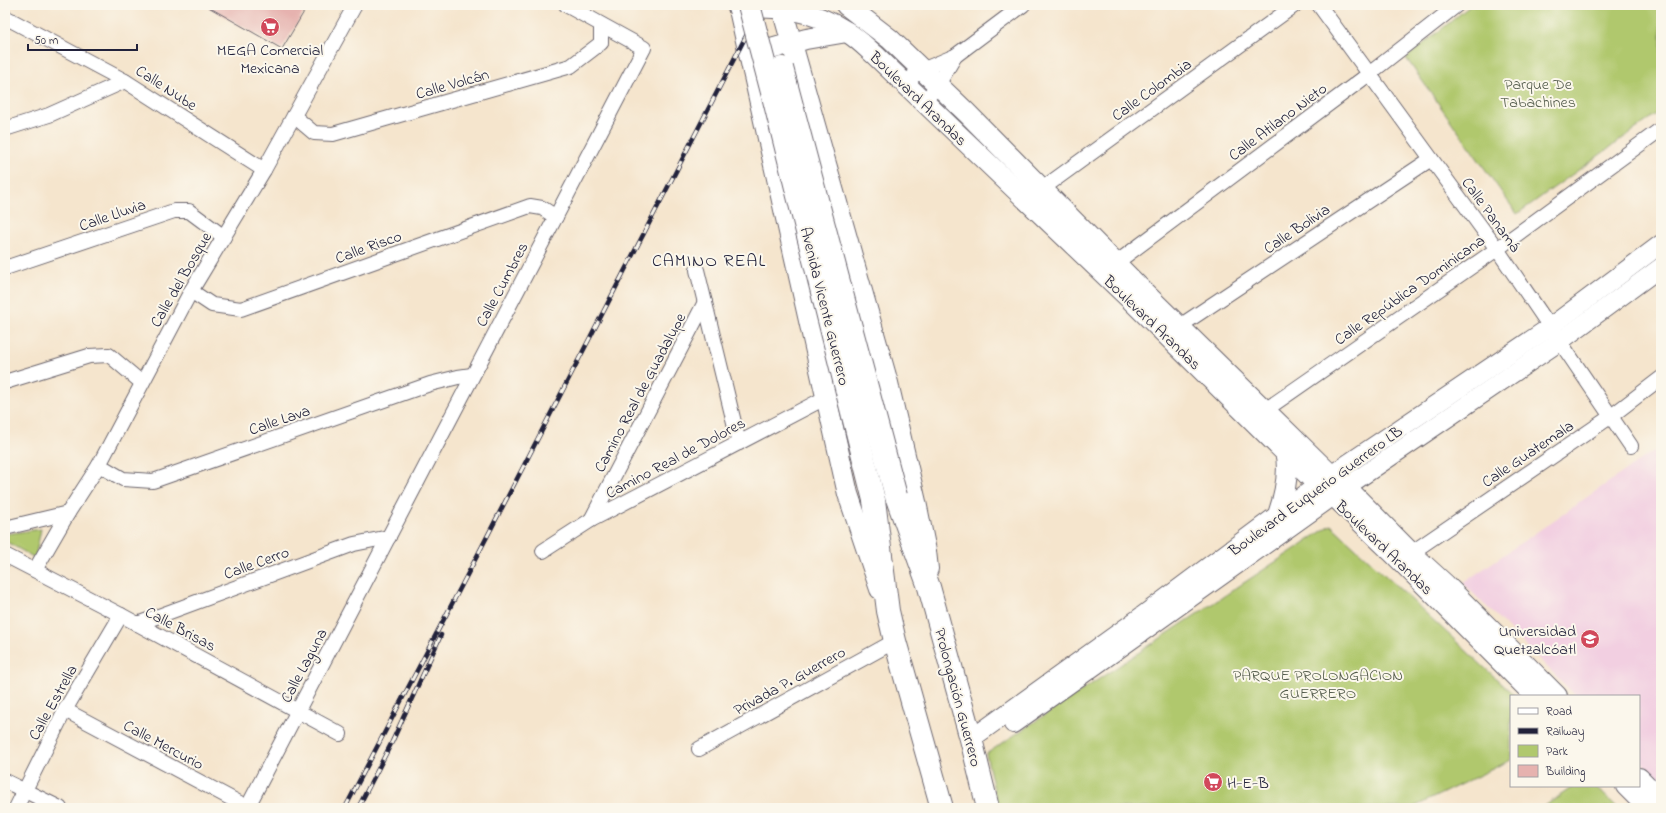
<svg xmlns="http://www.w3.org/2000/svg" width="1666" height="813" viewBox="0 0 1666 813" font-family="'Indie Flower',sans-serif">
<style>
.built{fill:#f2cfe1}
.green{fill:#b0c86d;stroke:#697554}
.building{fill:#e6b2af}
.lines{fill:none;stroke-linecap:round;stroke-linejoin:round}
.minor-casing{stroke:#6c666e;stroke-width:16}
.tertiary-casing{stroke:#6c666e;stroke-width:20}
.secondary-casing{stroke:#6c666e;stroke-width:22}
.primary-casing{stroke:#6c666e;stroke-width:24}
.minor{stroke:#fff;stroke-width:14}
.tertiary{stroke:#fff;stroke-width:18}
.secondary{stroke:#fff;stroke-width:20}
.primary{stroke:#fff;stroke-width:22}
.rail-casing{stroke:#22223b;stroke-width:4.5}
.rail{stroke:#fbf7ec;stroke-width:3;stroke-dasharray:9;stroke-linecap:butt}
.primary-bridge-casing{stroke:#6c666e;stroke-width:24;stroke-linecap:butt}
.primary-bridge{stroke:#fff;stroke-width:22}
.labels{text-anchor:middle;stroke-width:4;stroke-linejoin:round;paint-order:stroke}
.poi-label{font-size:16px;fill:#22223b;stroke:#fbf7ec}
.street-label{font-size:16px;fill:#22223b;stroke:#fbf7ec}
.park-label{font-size:16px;fill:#545c4c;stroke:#fbf7ec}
.quarter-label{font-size:18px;letter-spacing:1px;fill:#22223b;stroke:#fbf7ec}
</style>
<rect width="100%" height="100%" fill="#fbf7ec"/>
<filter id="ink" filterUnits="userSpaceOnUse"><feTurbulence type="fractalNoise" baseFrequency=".025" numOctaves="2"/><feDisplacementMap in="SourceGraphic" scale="8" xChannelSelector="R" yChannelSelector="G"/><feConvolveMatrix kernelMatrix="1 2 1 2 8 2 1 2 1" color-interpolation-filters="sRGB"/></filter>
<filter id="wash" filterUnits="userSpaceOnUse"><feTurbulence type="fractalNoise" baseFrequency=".012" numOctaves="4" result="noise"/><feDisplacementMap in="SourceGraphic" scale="16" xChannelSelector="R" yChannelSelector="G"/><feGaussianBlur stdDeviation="0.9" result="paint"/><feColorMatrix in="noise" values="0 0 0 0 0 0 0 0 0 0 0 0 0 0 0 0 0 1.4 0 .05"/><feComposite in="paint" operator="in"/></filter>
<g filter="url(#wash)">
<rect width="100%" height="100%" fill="#f5e5cd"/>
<path class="built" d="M1661,446v335l-22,-22v-63h-63l-113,-113z"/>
<g class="green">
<path d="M1471,5h190v106l-144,103 -111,-156z"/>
<path d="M1331,525l184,171h-4v64l-99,48h-414l-12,-54z"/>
<path d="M41,529l-6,29 -30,-17v-7z"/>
<path d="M1574,786h21l23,22h-76z"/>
</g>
<g id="blocks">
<path class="building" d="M205,5h103l-26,44z"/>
</g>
</g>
<g filter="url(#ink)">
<use href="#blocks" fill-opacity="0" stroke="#6c666e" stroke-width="1"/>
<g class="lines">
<defs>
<g id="minor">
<path d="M1319,5l178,244 134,197"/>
<path d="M5,17l120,64 139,89"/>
<path d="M904,83l18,-13 33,-14 68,-51"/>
<path d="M924,102l14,-17 17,-29"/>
<path d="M294,116l20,17 19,1 238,-68 30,-23v-18"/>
<path d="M5,129l44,-14 76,-34"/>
<path d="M1035,194l260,-189"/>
<path d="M1116,263l253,-189 88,-69"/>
<path d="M5,268l169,-57h15l35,26"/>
<path d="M697,270l42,173"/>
<path d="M191,291l21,14 29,4 289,-103 12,2 14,9"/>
<path d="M1180,326l251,-167"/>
<path d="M5,382l84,-26 20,-1 33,28"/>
<path d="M1258,415l239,-166 164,-120"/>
<path d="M99,465l24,14 30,2 277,-97 28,-7 14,-2"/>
<path d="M591,520l114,-218"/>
<path d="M5,528l63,-15"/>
<path d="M543,551l48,-31 234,-122"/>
<path d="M1411,553l199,-136 51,-39"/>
<path d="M5,555l116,60 219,119"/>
<path d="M35,570l33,-57 31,-48 92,-174 73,-121 91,-165"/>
<path d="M137,624l217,-80 35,-7"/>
<path d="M65,710l182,97"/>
<path d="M699,749l196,-108"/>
<path d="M5,781l55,27"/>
<path d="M16,808l49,-98 56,-95"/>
<path d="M247,808l397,-760 -78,-43"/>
</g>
<g id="tertiary">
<path d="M1013,724l333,-237 213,-145 102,-75"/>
<path d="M971,739l168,-121 192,-143 219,-148 111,-83"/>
</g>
<g id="secondary">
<path d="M738,5l110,489 32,95"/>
<path d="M781,5l107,378 28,119 10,49 2,18"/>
<path d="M846,5l44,34 77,74 175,177 189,185 15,12 65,66 35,32 111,111"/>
<path d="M738,7c42,0 72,1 109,25 10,6 19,15 28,23l256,245 187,185 16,11 60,58 141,142"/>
<path d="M750,55l56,-16 41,-7"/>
<path d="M1278,515c7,-21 12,-43 7,-64"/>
<path d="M1639,778l22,22"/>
<path d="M1626,786l22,22"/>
</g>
<g id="primary">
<path d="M896,496l33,91 42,152 17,69"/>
<path d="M874,500l14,111 7,30 47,167"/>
</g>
</defs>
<use href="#minor" class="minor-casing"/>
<use href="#tertiary" class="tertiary-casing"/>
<use href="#secondary" class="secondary-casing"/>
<use href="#primary" class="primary-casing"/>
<use href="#minor" class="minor"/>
<use href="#tertiary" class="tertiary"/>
<use href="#secondary" class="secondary"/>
<use href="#primary" class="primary"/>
<defs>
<g id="rail">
<path d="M345,808l131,-250 286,-553"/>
<path d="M358,808l34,-66 49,-107"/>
</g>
</defs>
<use href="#rail" class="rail-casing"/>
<use href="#rail" class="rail"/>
<defs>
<g id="primary-bridge">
<path d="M749,5l25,95 100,400"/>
<path d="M782,68l114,428"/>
</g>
</defs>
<use href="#primary-bridge" class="primary-bridge-casing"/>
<use href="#primary-bridge" class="primary-bridge"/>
</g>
</g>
<defs>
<symbol id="supermarket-disc" viewBox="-11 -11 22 22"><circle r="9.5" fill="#d1495b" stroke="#fbf7ec"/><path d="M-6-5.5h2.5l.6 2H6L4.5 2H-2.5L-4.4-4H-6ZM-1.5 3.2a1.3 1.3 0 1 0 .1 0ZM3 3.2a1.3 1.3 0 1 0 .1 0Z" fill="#fff"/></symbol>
<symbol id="university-disc" viewBox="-11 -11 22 22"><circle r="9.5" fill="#d1495b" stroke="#fbf7ec"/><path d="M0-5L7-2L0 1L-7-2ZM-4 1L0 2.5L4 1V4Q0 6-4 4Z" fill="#fff"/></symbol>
</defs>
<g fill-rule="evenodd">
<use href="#supermarket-disc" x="259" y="16" width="22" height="22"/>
<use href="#university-disc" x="1579" y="628" width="22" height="22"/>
<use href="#supermarket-disc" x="1202" y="771" width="22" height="22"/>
</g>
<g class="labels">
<g class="poi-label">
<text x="270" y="55">MEGA Comercial<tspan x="270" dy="18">Mexicana</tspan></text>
<text x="1576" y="636" text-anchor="end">Universidad<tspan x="1576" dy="18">Quetzalcóatl</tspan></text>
<text x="1227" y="788" text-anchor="start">H-E-B</text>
</g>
<g class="street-label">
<text transform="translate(452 83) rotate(-16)" y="6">Calle Volcán</text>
<text transform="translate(167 87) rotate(33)" y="6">Calle Nube</text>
<text transform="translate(1151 89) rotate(-36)" y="6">Calle Colombia</text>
<text transform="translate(919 98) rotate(44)" y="6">Boulevard Arandas</text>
<text transform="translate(1277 121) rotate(-37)" y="6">Calle Atilano Nieto</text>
<text transform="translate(112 214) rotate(-19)" y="6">Calle Lluvia</text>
<text transform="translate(1492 214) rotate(54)" y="6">Calle Panamá</text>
<text transform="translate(1296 228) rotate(-34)" y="6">Calle Bolivia</text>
<text transform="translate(368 246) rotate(-20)" y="6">Calle Risco</text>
<text transform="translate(180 279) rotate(-60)" y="6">Calle del Bosque</text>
<text transform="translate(501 284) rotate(-62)" y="6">Calle Cumbres</text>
<text transform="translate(1409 289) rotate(-35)" y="6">Calle República Dominicana</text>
<text transform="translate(826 306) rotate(76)" y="6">Avenida Vicente Guerrero</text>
<text transform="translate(1153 322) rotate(44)" y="6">Boulevard Arandas</text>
<text transform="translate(639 392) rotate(-62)" y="6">Camino Real de Guadalupe</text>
<text transform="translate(279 419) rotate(-19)" y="6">Calle Lava</text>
<text transform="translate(1527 453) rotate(-34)" y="6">Calle Guatemala</text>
<text transform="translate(675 457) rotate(-28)" y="6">Camino Real de Dolores</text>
<text transform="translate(1315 490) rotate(-36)" y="6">Boulevard Euquerio Guerrero LB</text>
<text transform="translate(1385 547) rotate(44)" y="6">Boulevard Arandas</text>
<text transform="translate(256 562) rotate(-20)" y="6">Calle Cerro</text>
<text transform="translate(181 628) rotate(28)" y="6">Calle Brisas</text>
<text transform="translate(303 665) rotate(-62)" y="6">Calle Laguna</text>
<text transform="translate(789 680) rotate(-29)" y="6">Privada P. Guerrero</text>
<text transform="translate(959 697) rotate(75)" y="6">Prolongación Guerrero</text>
<text transform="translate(52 702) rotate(-61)" y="6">Calle Estrella</text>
<text transform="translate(164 744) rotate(28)" y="6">Calle Mercurio</text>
</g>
<g class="park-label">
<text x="1538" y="89">Parque De<tspan x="1538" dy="18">Tabachines</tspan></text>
<text x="1318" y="680">PARQUE PROLONGACION<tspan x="1318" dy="18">GUERRERO</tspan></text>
</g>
<g class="quarter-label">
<text x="709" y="266">CAMINO REAL</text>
</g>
</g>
<rect width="1666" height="813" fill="none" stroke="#fbf7ec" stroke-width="20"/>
<rect x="1510" y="695" width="130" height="92" fill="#fbf7ec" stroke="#a4a2a5"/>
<rect x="1518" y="708" width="20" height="6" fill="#ffffff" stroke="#a4a2a5"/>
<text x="1546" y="715" font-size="12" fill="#22223b">Road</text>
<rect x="1518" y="728" width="20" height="6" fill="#22223b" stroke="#a4a2a5"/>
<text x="1546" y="735" font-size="12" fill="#22223b">Railway</text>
<rect x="1518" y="745" width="20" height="12" fill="#b0c86d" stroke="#a4a2a5"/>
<text x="1546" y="755" font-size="12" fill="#22223b">Park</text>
<rect x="1518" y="765" width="20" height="12" fill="#e6b2af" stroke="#a4a2a5"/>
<text x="1546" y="775" font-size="12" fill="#22223b">Building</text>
<path d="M28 44v6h109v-6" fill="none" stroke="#22223b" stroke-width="2"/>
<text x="34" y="44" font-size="12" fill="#22223b" stroke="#fbf7ec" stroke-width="3" paint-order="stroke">50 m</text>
</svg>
